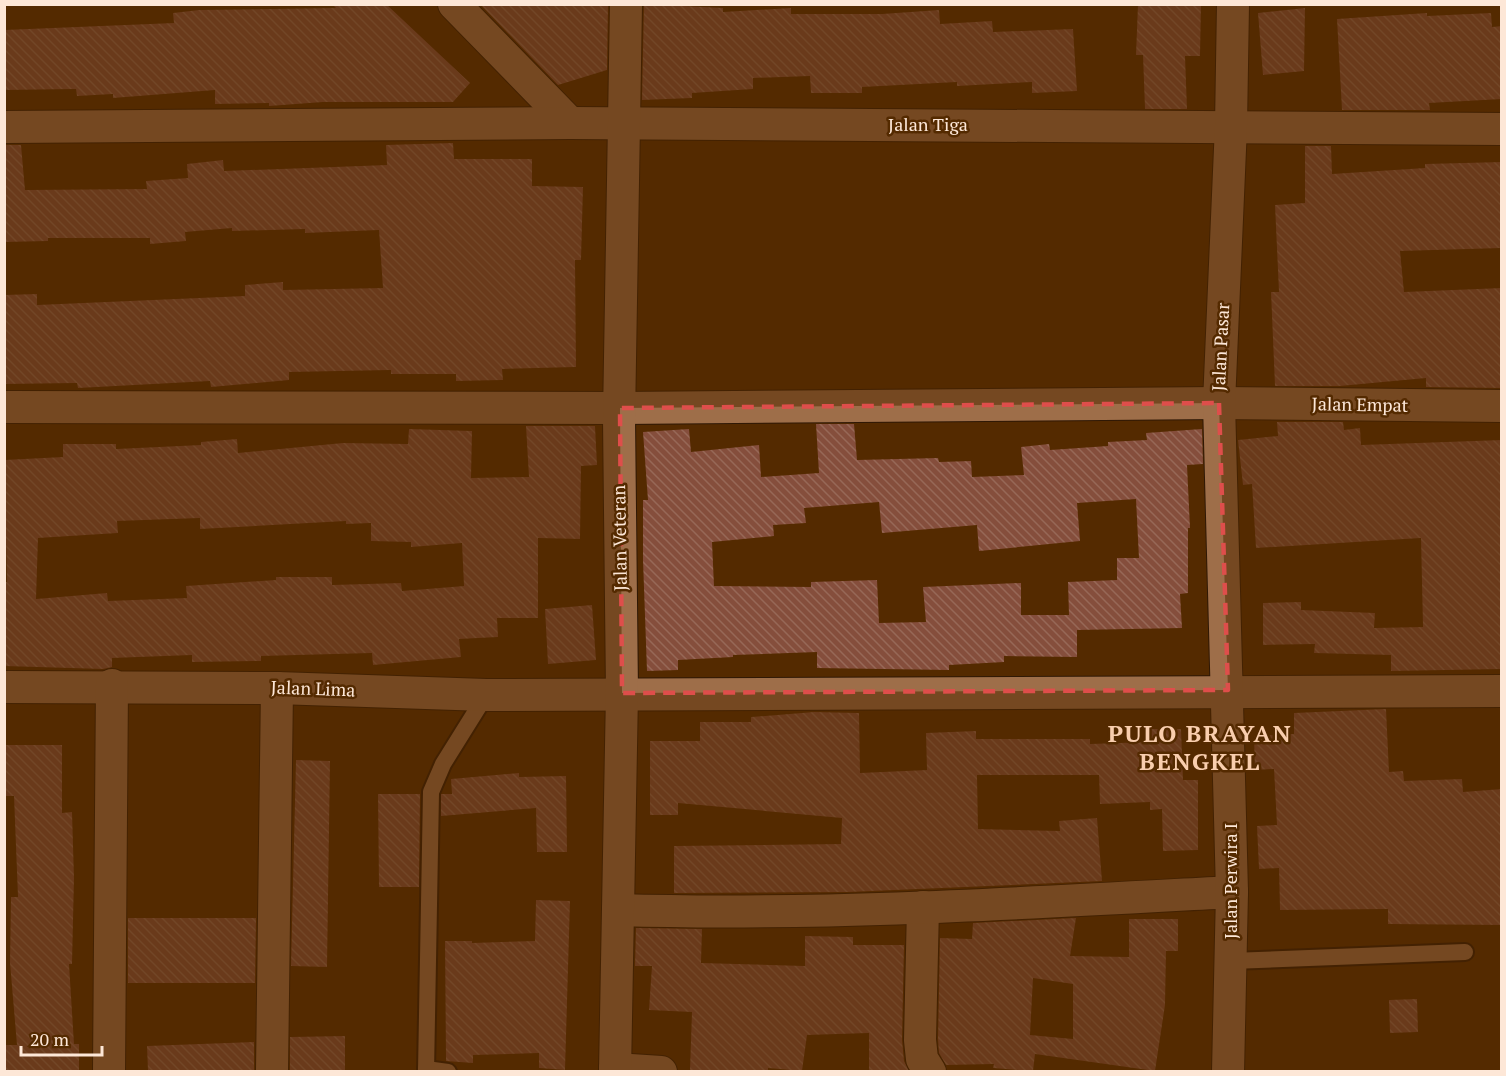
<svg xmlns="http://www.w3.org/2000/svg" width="1506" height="1076" viewBox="0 0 1506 1076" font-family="'PT Serif',serif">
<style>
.building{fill:url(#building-back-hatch);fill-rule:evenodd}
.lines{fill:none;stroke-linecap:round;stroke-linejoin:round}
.lane-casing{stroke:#2f1805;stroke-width:20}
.street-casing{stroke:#2f1805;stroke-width:34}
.lane{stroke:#9e6e49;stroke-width:16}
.street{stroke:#9e6e49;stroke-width:32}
.marked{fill:none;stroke:#de4e4b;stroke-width:4.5;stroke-dasharray:12 8;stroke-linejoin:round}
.labels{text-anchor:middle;stroke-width:5;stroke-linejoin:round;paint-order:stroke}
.street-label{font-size:18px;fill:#fde7d7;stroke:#542a00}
.district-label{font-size:24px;font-weight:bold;letter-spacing:1.5px;fill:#f9ceae;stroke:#542a00}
</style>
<defs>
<pattern id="building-back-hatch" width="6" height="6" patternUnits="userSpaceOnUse" patternTransform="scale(1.5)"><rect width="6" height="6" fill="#854e3c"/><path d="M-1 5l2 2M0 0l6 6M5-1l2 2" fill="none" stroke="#976857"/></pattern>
</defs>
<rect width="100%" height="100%" fill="#542a00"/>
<g class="building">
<path d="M332,4h54l84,79 -17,19h-130l-54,4v-3l-54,1v-14l-102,8v-4l-36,2 -1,-7 -72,1v-60l170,-7 -1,-10 26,-3 137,-2z"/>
<path d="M480,4h128l-1,66 -49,15z"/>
<path d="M644,4l79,4v4l68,-4v6h91l57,-4 1,14 52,-3 1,11 80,-3 4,62 -45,2v-11l-75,4v-4l-95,5v6h-51l-1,-17 -57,2v11l-61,4v5l-50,2z"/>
<path d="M1138,4h63l-1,52h-15l2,53h-42l-2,-54h-7z"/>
<path d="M1305,8l-1,63 -41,4 -5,-62z"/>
<path d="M1427,13v3l64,-3 1,14 10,-1v73l-73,4 1,7h-88l-5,-91z"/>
<path d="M453,143l1,16h78v27l51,1 -2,73h-6l1,107 -74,2 1,11 -47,1v-7h-65v-4l-102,2v8l-78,7 -1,-6 -132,7 -1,-5 -73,1v-89l33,-1v11l208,-9v-11l38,-3v8l100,-2 -4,-58 -74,3v-4l-73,2v-3l-47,4 1,9 -36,3v-6h-102v3l-44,1v-97h17l4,45 122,-1 -1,-8 42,-3 -1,-14 36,-4 1,11 163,-6 -1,-20z"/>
<path d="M1305,146h26l1,28 93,-6v-4l77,-2v86l-102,3 4,41 98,-4v100l-76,-1v-9l-86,8h-65l-4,-94h8l-4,-87 30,-2z"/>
<path d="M1277,422h66l1,8 16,-2 1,17 141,-5v229l-111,2v-16l-77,-2 1,-9 -52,1v-42l38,-1v8l74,3 -1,15 49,-1 -2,-89 -165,10 -4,-64 -9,1 -5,-45 40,-4z"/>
<path d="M816,424h38l3,36 81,-2 1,4 32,-1 1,16 52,-2 -3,-28 28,-3 1,6 58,-4v-4l39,-2 -1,-7 56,-4 1,35 -16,1 3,63h-2v65l-8,1 2,34 -105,2v27l-73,-1v6l-55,3v5l-132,-2v-16l-84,3v2l-55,3v10l-31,1 -4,-111v-60h5l-5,-68 46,-3 2,23 68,-7 2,32 58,-4zM1136,499l3,59h-22v22l-49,2 1,33h-48v-32l-98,4 3,35 -47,1 -2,-43 -66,2v5l-97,-1 -2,-44 62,-6 -1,-11 33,-2 -2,-15 75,-6 3,31 95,-8 2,26 101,-10 -3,-38z"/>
<path d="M526,426h69l2,39 -16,1 -1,73 -42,-1v80h-41l1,19 -39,2 2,18 -88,8 -1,-12 -111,3v5l-69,1v-7l-80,3v9l-9,2 -99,-3v-84h3l-3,-122 59,-3v-13h53v5l85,-4v-3l36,-3 1,14 105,-10 65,1 1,-15 63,2 -1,47 58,-1zM200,518v11l146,-8v3l25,-1v18l40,1v5l51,-4 2,43 -62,5 -1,-8 -69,2v-8h-56v3l-90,6 1,12 -79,3 -1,-8 -71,6 2,-61 80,-5 -1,-12z"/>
<path d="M592,605l4,55 -48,4 -3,-55z"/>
<path d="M1386,709l3,63 14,-1 1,10 58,-2 1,13 39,-3v136l-114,-1v-15l-108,1 -1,-42 -20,1 -2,-43 20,-1 -3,-56 -19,1 -1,-34 40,-2v-21z"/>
<path d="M814,712l45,1 1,60 67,-3 -1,-37 50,-2v8h114v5l58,-2v-13h33l2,51h15v70l-35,1 -1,-42 -12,1v-8l-50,2 -1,-29h-122l1,54 82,2 -1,-10 38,-3 5,63 -254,11 -174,1v-47l167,-2 1,-26 -164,-15v12h-28v-74h50v-19h51v-5z"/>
<path d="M4,745h58v68l10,-1 2,66 -2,86h-3l5,80h5v27h-75v-26h13l-7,-82 1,-66h7l-4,-101h-10z"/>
<path d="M296,760l34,1 -3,206 -36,-1z"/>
<path d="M519,773v4l47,-1 1,76h-30l-1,-44 -95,8v-22h11l-1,-15z"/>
<path d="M378,794h42l-1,93h-40z"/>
<path d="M536,900l34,1 -5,169 -26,-2v-15l-66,2v8l-27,-2 -1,-120h27v2l63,-2z"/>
<path d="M128,918h128l-1,65h-127z"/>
<path d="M1076,918l-6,38 59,1v-38h49v32h-12l-1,54 -10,66 -120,-17 -2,17 -40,-3 1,-4 -48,1 -7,-12 -1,-14 2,-101 32,1 1,-16zM1033,978l40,6v55l-43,-4z"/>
<path d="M636,928l66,1 -1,34 104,3v-30l48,1v8h51l-2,95 2,21 5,10h-40v-38l-62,2 -5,36 -34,-3v3l-78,-1 2,-58 -43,-2 3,-44h-17z"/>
<path d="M1417,999l1,33 -28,1 -1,-33z"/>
<path d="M345,1036v35h-55v-34z"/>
<path d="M254,1042v29h-106l-1,-25z"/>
</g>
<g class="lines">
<defs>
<g id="lane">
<path d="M1231,961l234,-9"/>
<path d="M426,1069l22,3"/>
<path d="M426,1072l5,-280 12,-28 43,-69"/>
</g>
<g id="street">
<path d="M454,4l116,119"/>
<path d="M4,127l566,-4 932,6"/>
<path d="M4,407l616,1 599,-5 283,3"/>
<path d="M4,687l273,1 209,7 1016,-4"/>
<path d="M923,907l-3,133 2,19 8,13"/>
<path d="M618,910c205,6 410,-7 614,-18"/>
<path d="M615,1069l46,3"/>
<path d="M109,1072l3,-387"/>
<path d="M272,1072l5,-384"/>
<path d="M615,1072l7,-379 -3,-275 7,-414"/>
<path d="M1228,1072l4,-180 -13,-489 12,-277 2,-122"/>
</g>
</defs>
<use href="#lane" class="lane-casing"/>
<use href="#street" class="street-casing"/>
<use href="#lane" class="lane"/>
<use href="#street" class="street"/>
</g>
<path d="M0 0H1506V1076H0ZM1219,403l9,287 -606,3 -2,-285z" fill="#542a00" fill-opacity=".55" fill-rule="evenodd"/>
<path class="marked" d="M1219,403l9,287 -606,3 -2,-285z"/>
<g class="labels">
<g class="street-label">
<text x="928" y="131">Jalan Tiga</text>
<text transform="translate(1221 347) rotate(-87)" y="6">Jalan Pasar</text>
<text transform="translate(1360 405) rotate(1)" y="6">Jalan Empat</text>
<text transform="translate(620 538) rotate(-91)" y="6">Jalan Veteran</text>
<text transform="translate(313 689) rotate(2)" y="6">Jalan Lima</text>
<text transform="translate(1231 881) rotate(-90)" y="6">Jalan Perwira I</text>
</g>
<g class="district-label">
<text x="1200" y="742">PULO BRAYAN<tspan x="1200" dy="28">BENGKEL</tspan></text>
</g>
</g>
<rect width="1506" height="1076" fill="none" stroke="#fde7d7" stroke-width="12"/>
<path d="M21 1046v9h81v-9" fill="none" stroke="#fde7d7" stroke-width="3"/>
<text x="30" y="1046" font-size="18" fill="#fde7d7" stroke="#542a00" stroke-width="4.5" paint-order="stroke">20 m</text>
</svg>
